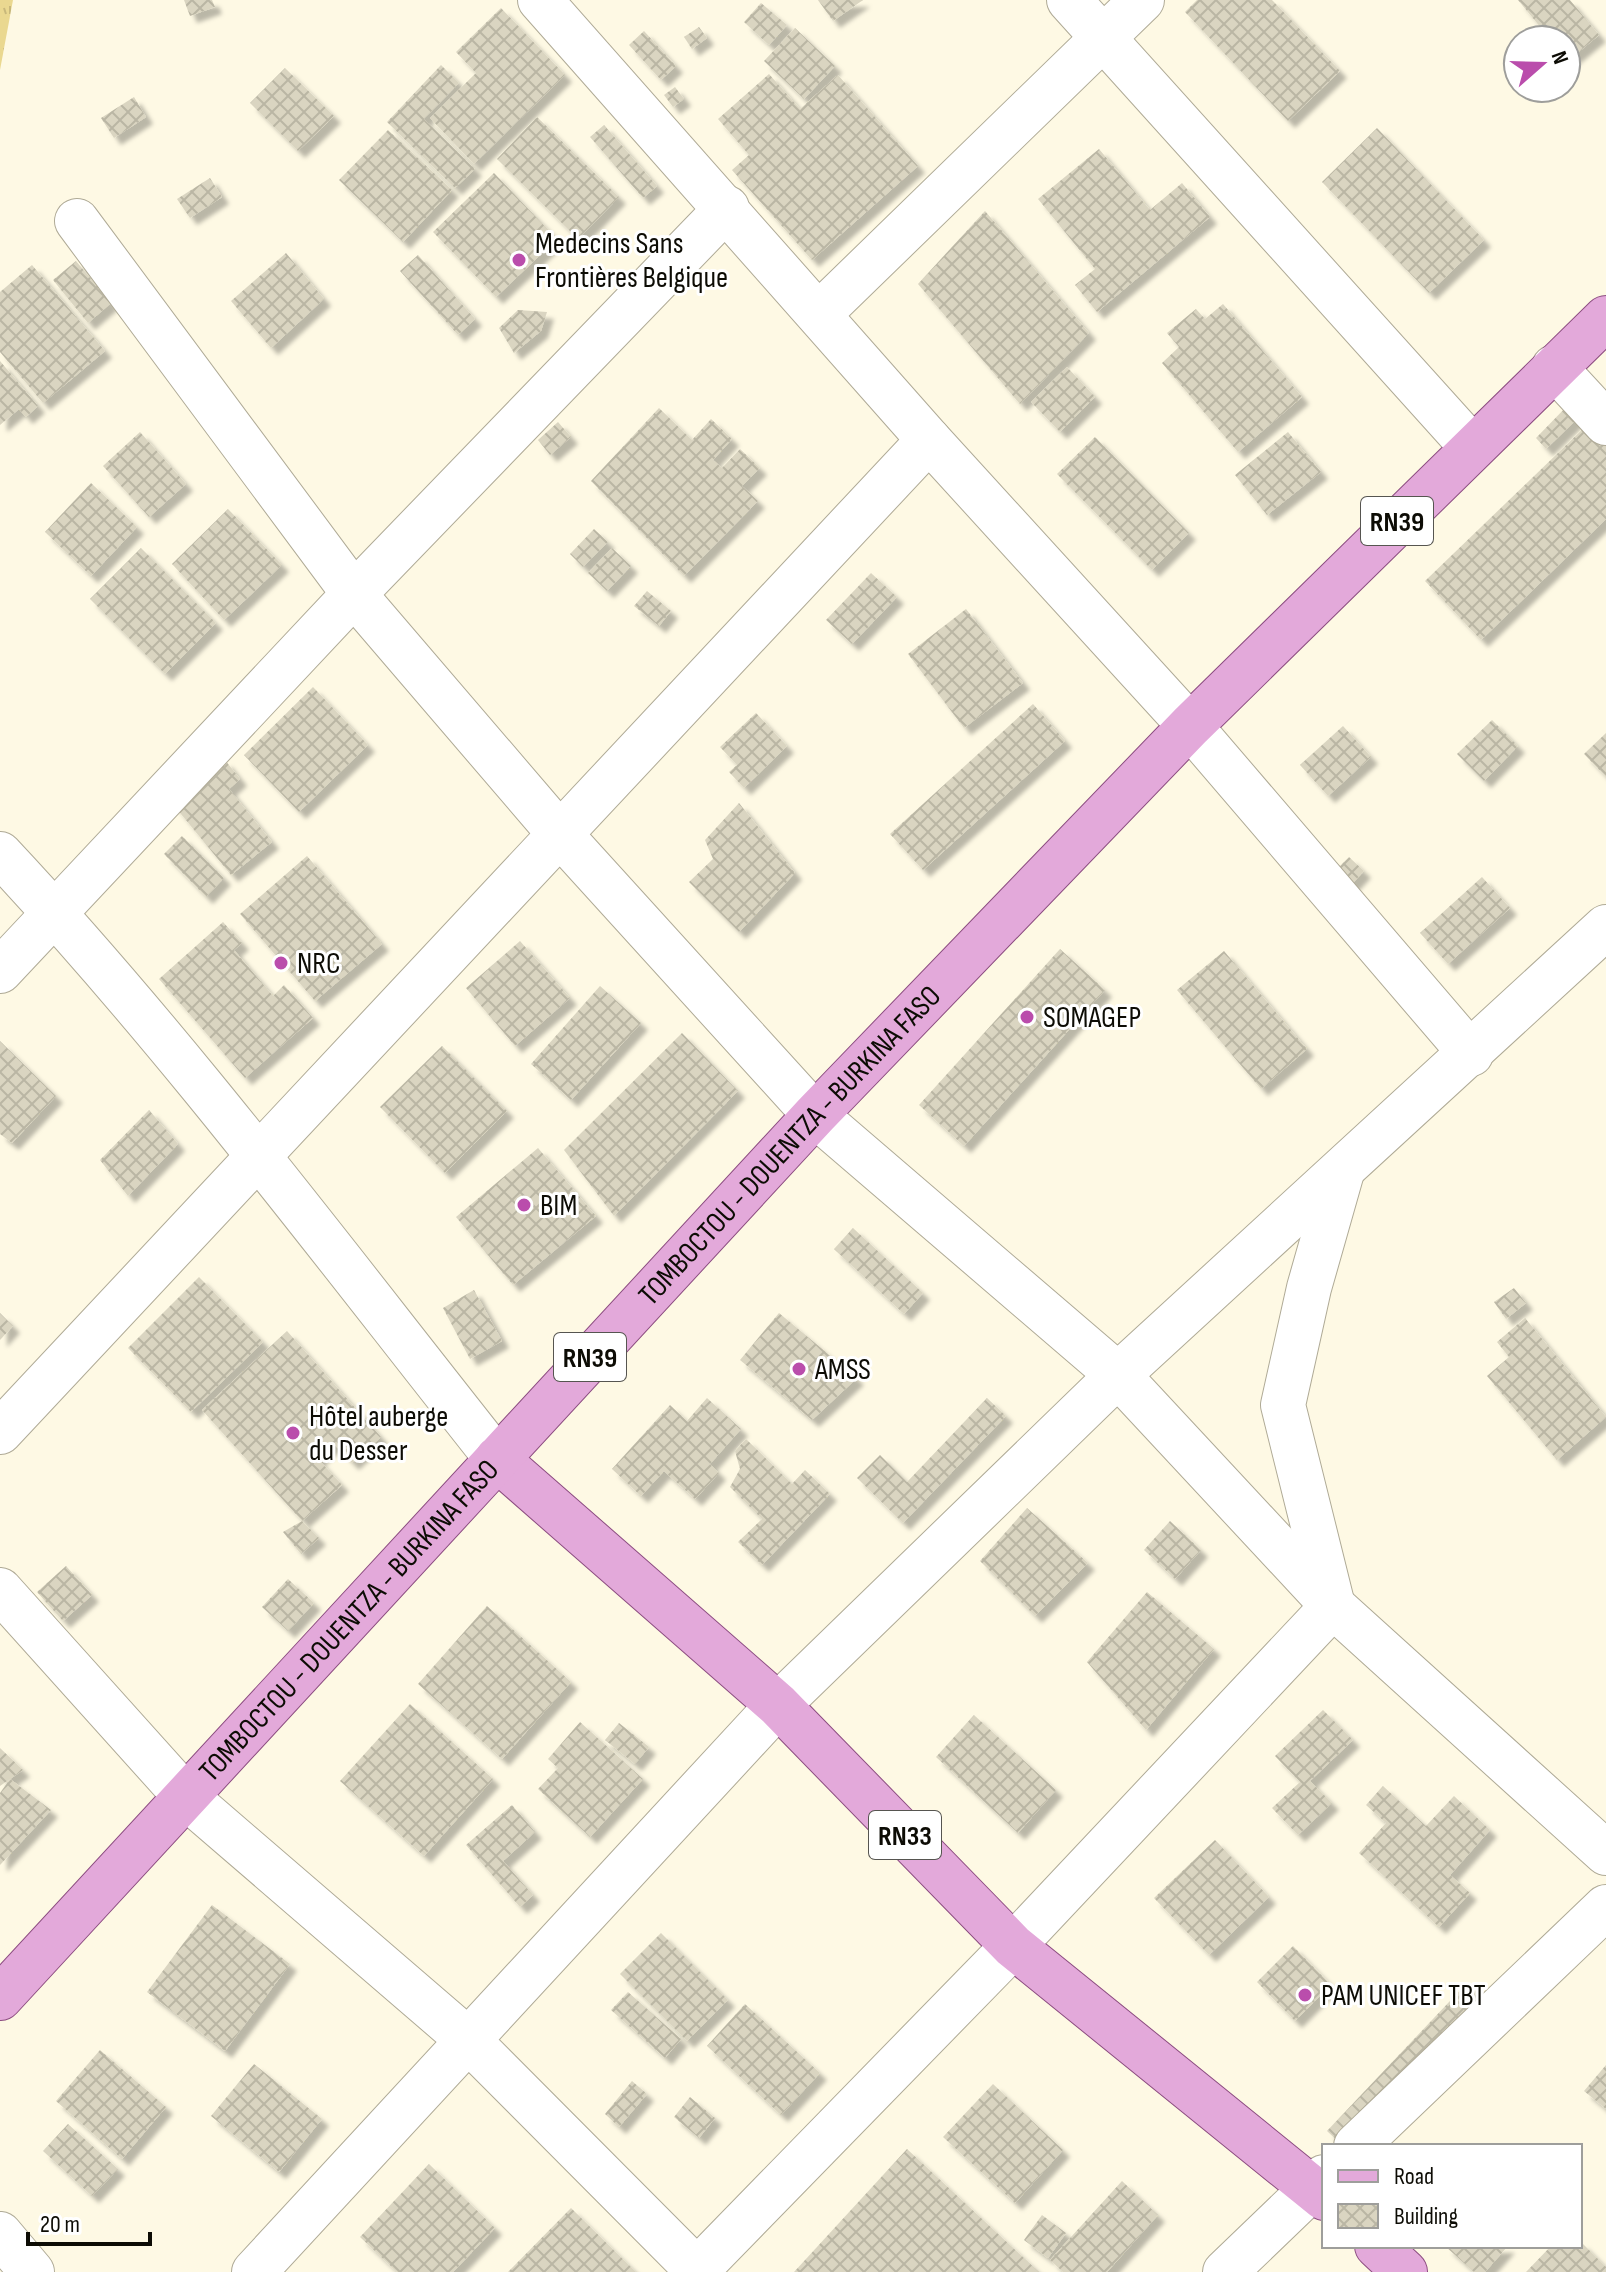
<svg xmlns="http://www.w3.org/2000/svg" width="1606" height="2272" viewBox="0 0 1606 2272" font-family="'Sofia Sans Condensed',sans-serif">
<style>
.grass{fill:url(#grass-tufts)}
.building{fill:url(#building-cross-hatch);filter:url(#shadow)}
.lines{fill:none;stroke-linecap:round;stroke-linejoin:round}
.minor-casing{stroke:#afaa96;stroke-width:46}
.major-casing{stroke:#8c4d80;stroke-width:46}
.minor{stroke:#fff;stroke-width:44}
.major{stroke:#e3a9da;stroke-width:44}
.poi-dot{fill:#ba4dac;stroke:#fff;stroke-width:3}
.labels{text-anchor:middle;stroke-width:6;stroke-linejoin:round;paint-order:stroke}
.shield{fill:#fff;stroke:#565550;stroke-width:2}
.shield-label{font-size:28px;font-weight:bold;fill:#0d0c05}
.poi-label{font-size:30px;fill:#0d0c05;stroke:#fff;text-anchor:start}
.street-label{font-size:30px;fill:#0d0c05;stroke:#fff}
</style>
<defs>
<pattern id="grass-tufts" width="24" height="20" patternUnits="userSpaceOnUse" patternTransform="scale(2)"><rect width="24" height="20" fill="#ead890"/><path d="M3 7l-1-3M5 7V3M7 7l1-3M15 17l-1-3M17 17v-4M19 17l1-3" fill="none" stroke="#c8b87b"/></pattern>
<pattern id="building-cross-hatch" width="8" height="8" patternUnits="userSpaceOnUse" patternTransform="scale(2)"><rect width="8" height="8" fill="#dad5c1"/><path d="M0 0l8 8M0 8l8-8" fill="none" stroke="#bab6a4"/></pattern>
<filter id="shadow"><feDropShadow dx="7" dy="7" stdDeviation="2" flood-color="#0004"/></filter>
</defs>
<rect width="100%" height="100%" fill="#fef9e4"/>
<path class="grass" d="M0,0h13l-13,70z"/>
<g class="building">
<path d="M184,0h28l3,7 -25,9z"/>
<path d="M818,0h45l-30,21z"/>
<path d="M1197,0h75l68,71 -52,50 -103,-109z"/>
<path d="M1518,0h52l29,35 -31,26 -2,-21h-15z"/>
<path d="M761,3l26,22 -18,20 -25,-23z"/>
<path d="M501,8l64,67 -91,89 -44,-46 46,-45 -20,-21z"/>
<path d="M699,27l8,11 -15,11 -8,-12z"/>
<path d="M795,28l40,38 -31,33 -40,-38z"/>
<path d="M644,31l32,35 -15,14 -32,-35z"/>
<path d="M441,65l18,18 -35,36 51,50 -20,19 -68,-66z"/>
<path d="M285,68l49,48 -36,35 -48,-48z"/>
<path d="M769,74l31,35 38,-34 80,91 -106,94 -80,-90 17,-15 -31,-36z"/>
<path d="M675,87l9,12 -11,8 -9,-12z"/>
<path d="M134,97l12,20 -32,21 -13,-20z"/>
<path d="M537,117l82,80 -41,42 -81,-80z"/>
<path d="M604,125l53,61 -14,12 -53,-61z"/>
<path d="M1377,128l107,112 -55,53 -107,-111z"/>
<path d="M388,130l64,60 -49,52 -64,-62z"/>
<path d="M1099,149l51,61 32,-27 28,34 -113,95 -22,-27 20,-16 -57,-70z"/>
<path d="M494,173l63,66 -61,58 -63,-65z"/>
<path d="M210,178l12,19 -32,21 -13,-19z"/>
<path d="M985,211l104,122 -69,71 -102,-120z"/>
<path d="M286,253l38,46 -53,49 -40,-47z"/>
<path d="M418,255l57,64 -17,16 -58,-64z"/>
<path d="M76,261l35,42 -23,20 -35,-43z"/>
<path d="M32,265l73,86 -62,52 -43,-51v-60z"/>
<path d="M1223,304l79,93 -64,55 -76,-89 17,-16 -12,-14 29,-24 9,10z"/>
<path d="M518,310l29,2 -6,19 -27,22 -15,-25z"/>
<path d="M0,361l38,45 -12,11 -7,-8 -19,16z"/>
<path d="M1067,367l28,30 -35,35 -29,-30z"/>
<path d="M1571,402l11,12 -36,35 -10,-11z"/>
<path d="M659,408l33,32 19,-21 21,20 -19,21 9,8 18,-19 20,19 -18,18 16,15 -74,75 -93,-95z"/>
<path d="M558,422l13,15 -21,18 -12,-15z"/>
<path d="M1588,424l18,19v76l-125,121 -56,-59z"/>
<path d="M140,432l46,52 -37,33 -46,-51z"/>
<path d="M1288,432l33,40 -54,43 -32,-40z"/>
<path d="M1095,437l94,96 -37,37 -95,-96z"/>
<path d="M91,483l46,44 -46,49 -46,-44z"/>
<path d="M228,509l54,56 -58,55 -52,-56z"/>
<path d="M594,529l14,13 -25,25 -13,-13z"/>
<path d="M141,548l75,75 -51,51 -75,-75z"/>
<path d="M612,548l19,18 -24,25 -19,-18z"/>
<path d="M871,573l26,24 -45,47 -26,-24z"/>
<path d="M647,591l24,20 -12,15 -25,-20z"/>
<path d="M966,609l57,74 -59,45 -56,-74z"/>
<path d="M313,687l55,58 -69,67 -55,-57z"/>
<path d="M1033,704l32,37 -142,129 -33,-36z"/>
<path d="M756,713l31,33 -43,42 -15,-16 8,-7 -17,-18z"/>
<path d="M1492,720l26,26 -34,35 -27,-27z"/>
<path d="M1343,726l28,31 -43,39 -28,-31z"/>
<path d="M1606,733v44l-22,-23z"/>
<path d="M225,760l15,19 -11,10 43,53 -41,33 -59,-72z"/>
<path d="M739,803l56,70 -56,59 -50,-50 24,-23 -8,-19z"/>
<path d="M182,836l42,42 -18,19 -42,-43z"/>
<path d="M307,856l75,88 -67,57 -75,-87z"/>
<path d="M1349,857l15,14 -14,15 -15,-15z"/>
<path d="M1482,877l28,31 -62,56 -28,-31z"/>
<path d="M223,922l19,21 -8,7 39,46 11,-11 29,33 -68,60 -86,-99z"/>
<path d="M520,941l50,57 -55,48 -49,-58z"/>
<path d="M1060,949l45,41 -141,156 -45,-41z"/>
<path d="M1224,951l83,98 -46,40 -84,-99z"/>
<path d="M600,986l41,37 -70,77 -40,-36z"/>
<path d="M682,1033l56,58 -124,125 -50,-66z"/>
<path d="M0,1041l56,55 -44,47 -12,-9z"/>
<path d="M442,1046l65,65 -62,62 -65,-66z"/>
<path d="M149,1110l29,34 -50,52 -28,-36z"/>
<path d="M538,1148l58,68 -83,69 -57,-68z"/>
<path d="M853,1228l70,65 -19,21 -70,-65z"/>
<path d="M199,1277l64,65 -72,70 -63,-64z"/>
<path d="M1514,1288l12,15 -20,16 -12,-17z"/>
<path d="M474,1290l28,51 -32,18 -27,-51z"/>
<path d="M0,1313l13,13 -13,14z"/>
<path d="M779,1313l78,65 -45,42 -72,-60z"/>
<path d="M1525,1318l81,99 -49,43 -70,-84 22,-19 -12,-15z"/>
<path d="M287,1331l94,106 -29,26 -18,-19 -16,15 24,26 -40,36 -100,-111z"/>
<path d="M707,1398l34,31 -31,35 9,9 -24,26 -31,-28 -23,25 -29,-27 58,-64 17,16z"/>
<path d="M987,1398l19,18 -103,107 -46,-45 23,-23 27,27z"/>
<path d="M746,1439l46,45 13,-14 25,24 -68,71 -24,-23 24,-23 -32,-32 10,-18 -5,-18z"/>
<path d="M1027,1508l61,55 -53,53 -55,-55z"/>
<path d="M302,1521l17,17 -18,16 -18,-22z"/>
<path d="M1170,1521l31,29 -26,29 -31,-29z"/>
<path d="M66,1566l26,29 -29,26 -26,-29z"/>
<path d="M288,1579l26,24 -26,28 -26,-24z"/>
<path d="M1147,1592l67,57 -68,81 -59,-68z"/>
<path d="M487,1606l84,76 -69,77 -84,-75z"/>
<path d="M410,1704l83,75 -69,77 -84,-75z"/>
<path d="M1323,1710l30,30 -43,41 22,22 -34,32 -26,-27 28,-26 -25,-26z"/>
<path d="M974,1715l82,75 -38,43 -82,-76z"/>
<path d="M580,1722l63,57 -53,58 -52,-48 20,-21 -10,-9z"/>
<path d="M619,1723l30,24 -14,17 -30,-24z"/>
<path d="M0,1748l23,22 -23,16z"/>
<path d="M10,1779l41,31 -51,55v-72z"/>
<path d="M1383,1786l43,40 28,-30 36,34 -40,45 20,18 -31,34 -80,-74 27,-30 -20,-18z"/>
<path d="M512,1805l23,27 -32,29 30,34 -13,12 -54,-62z"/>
<path d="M1215,1840l54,57 -60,58 -55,-57z"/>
<path d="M212,1905l78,59 -65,87 -78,-59z"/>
<path d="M661,1933l67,67 -41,41 -67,-67z"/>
<path d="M1293,1946l38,39 -36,36 -38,-39z"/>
<path d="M1467,1983l20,19 -144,144 -16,-15z"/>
<path d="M628,1992l53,47 -16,19 -54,-48z"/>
<path d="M745,2004l75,69 -39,42 -74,-69z"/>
<path d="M100,2050l66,57 -44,52 -66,-58z"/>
<path d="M254,2064l68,55 -43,53 -68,-56z"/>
<path d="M1606,2065v44l-22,-18z"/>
<path d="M632,2081l15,13 -28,33 -14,-13z"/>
<path d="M993,2084l70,66 -48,53 -72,-66z"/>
<path d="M690,2097l25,21 -16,20 -25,-21z"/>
<path d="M68,2124l50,45 -26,27 -49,-45z"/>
<path d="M907,2149l132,123h-245z"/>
<path d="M429,2164l66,64 -42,44h-56l-37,-35z"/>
<path d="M1122,2181l36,34 -51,57h-44l-13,-12z"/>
<path d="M571,2208l65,64h-128z"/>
<path d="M1042,2215l24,18 -18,25 -24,-18z"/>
<path d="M1580,2241l26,26v5h-80l25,-26h29z"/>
<path d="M1445,2246h63l-23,26h-11z"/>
</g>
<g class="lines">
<defs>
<g id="minor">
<path d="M540,0l389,440 261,286 281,328"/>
<path d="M1069,0l403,447"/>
<path d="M77,221l277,373 204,238 257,283 303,260 215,231 273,247"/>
<path d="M819,314l323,-314"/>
<path d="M1554,367l52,56"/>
<path d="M0,854c178,190 335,401 497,605"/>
<path d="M0,971l354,-377 373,-386"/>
<path d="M0,1432l929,-992"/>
<path d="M0,1590l186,207 282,243 231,232"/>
<path d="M1356,2146l250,-239"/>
<path d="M0,2234l32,38"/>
<path d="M254,2272l524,-567 340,-330 488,-448"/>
<path d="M695,2272l318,-326 320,-340 -50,-201 26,-117 33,-116"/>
<path d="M1225,2272l99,-95"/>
</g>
<g id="major">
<path d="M497,1459l281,246 235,241 311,252"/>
<path id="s1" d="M0,1998l815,-883 375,-389 416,-408"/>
<path d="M1377,2246l28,26"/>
</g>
</defs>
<use href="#minor" class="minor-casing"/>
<use href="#major" class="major-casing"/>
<use href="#minor" class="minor"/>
<use href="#major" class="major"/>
</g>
<g class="poi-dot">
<circle cx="519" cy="260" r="8"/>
<circle cx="281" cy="963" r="8"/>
<circle cx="1027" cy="1017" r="8"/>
<circle cx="524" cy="1205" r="8"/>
<circle cx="799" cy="1369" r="8"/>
<circle cx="293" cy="1433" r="8"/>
<circle cx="1305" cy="1995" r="8"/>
</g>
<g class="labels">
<g class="shield">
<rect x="1361" y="497" width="72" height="48" rx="6"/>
<rect x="554" y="1333" width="72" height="48" rx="6"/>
<rect x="869" y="1811" width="72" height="48" rx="6"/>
</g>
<g class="shield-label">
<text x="1397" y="531">RN39</text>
<text x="590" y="1367">RN39</text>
<text x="905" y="1845">RN33</text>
</g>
<g class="poi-label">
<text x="535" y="253">Medecins Sans<tspan x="535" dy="34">Frontières Belgique</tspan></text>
<text x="297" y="973">NRC</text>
<text x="1043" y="1027">SOMAGEP</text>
<text x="540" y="1215">BIM</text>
<text x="815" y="1379">AMSS</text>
<text x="309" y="1426">Hôtel auberge<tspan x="309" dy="34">du Desser</tspan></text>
<text x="1321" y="2005">PAM UNICEF TBT</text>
</g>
<g class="street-label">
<text dy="10" stroke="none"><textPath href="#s1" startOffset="1162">TOMBOCTOU - DOUENTZA - BURKINA FASO</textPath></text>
<text dy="10" stroke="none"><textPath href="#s1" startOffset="514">TOMBOCTOU - DOUENTZA - BURKINA FASO</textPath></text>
</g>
</g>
<rect x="1322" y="2144" width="260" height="104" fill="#ffffff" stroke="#9e9e9b" stroke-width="2"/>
<rect x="1338" y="2170" width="40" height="12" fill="#e3a9da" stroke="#9e9e9b" stroke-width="2"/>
<text x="1394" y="2184" font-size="24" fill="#0d0c05">Road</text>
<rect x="1338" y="2204" width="40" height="24" fill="url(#building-cross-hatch)" stroke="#9e9e9b" stroke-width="2"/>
<text x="1394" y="2224" font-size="24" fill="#0d0c05">Building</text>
<g transform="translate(1542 64) rotate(70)"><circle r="38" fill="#ffffff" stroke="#9e9e9b" stroke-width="2"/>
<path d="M0-6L14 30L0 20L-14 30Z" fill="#ba4dac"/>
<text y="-12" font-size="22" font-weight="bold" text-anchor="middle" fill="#0d0c05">N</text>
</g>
<path d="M28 2232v12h122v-12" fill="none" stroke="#0d0c05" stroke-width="4"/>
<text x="40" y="2232" font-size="24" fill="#0d0c05" stroke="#ffffff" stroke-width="6" paint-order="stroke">20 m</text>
</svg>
